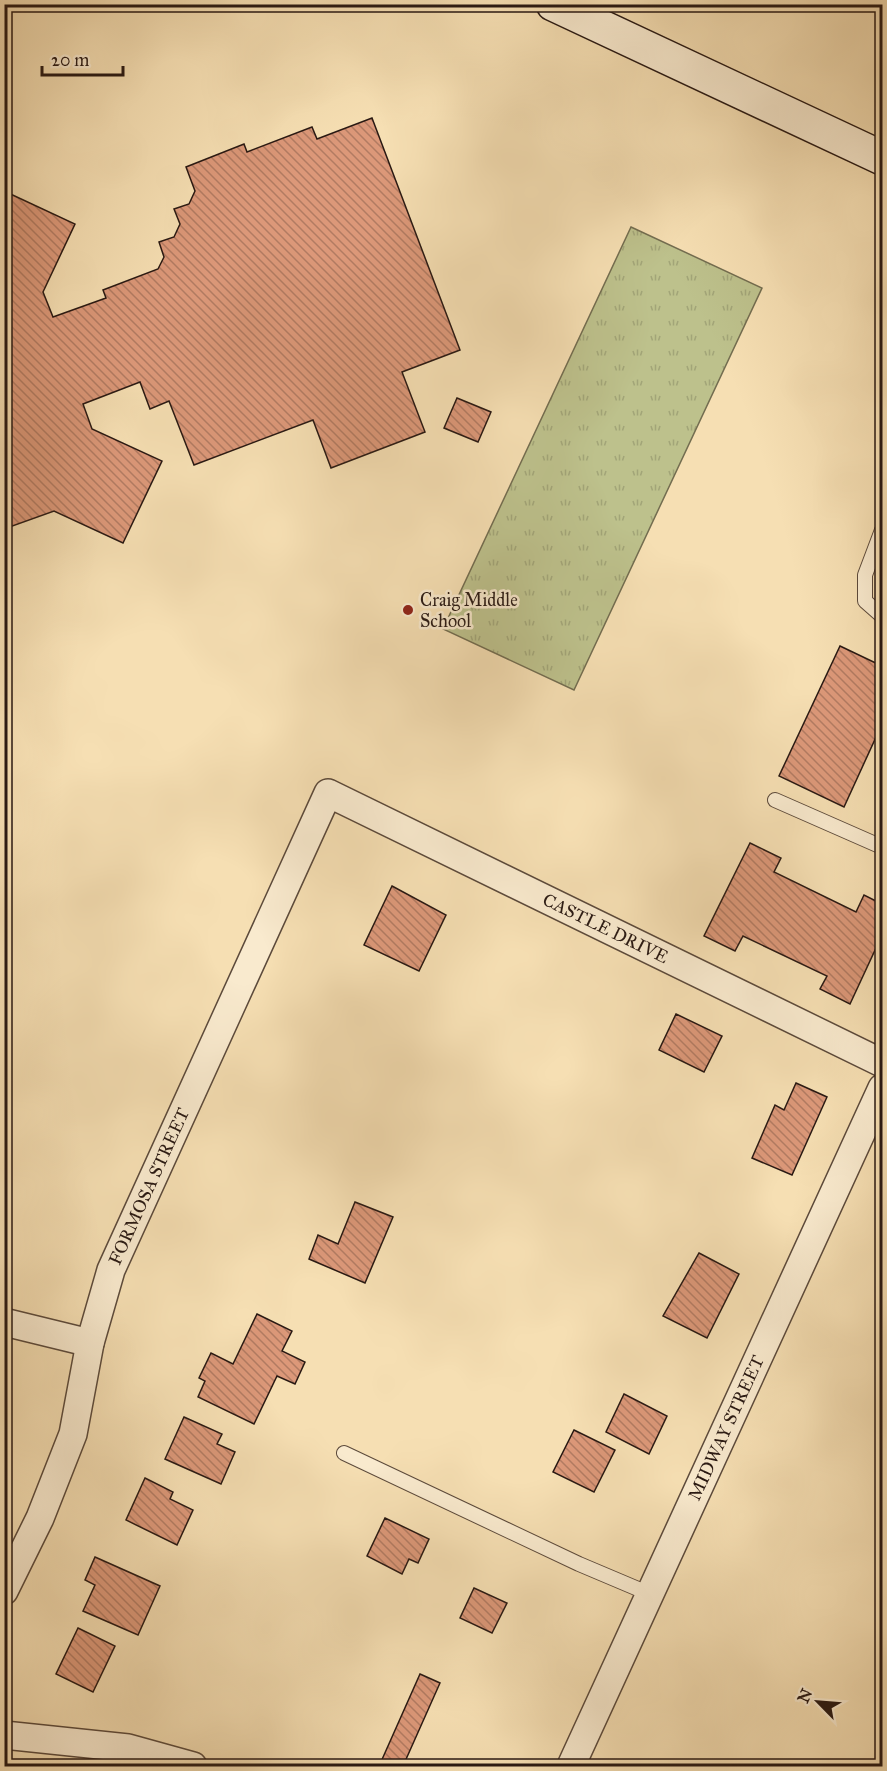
<svg xmlns="http://www.w3.org/2000/svg" width="887" height="1771" viewBox="0 0 887 1771" font-family="'IM FELL Great Primer',serif">
<style>
.park{fill:url(#park-tufts);stroke:#736d50;stroke-width:1.5}
.building{fill:url(#building-back-hatch);stroke:#291913;stroke-width:1.5}
.lines{fill:none;stroke-linecap:round;stroke-linejoin:round}
.lane-casing{stroke:#5c4a3b;stroke-width:16}
.street-casing{stroke:#5c4a3b;stroke-width:30}
.secondary-casing{stroke:#291913;stroke-width:36}
.lane{stroke:#f9eace;stroke-width:14}
.street{stroke:#f9eace;stroke-width:27}
.secondary{stroke:#f9eace;stroke-width:33}
.poi-dot{fill:#8f2418;stroke:#f9eace;stroke-width:2}
.labels{text-anchor:middle;stroke-width:5;stroke-linejoin:round;paint-order:stroke}
.poi-label{font-size:18px;fill:#291913;stroke:#f9eace;text-anchor:start}
.street-label{font-size:18px;fill:#291913;stroke:#f9eace}
</style>
<defs>
<pattern id="park-tufts" width="24" height="20" patternUnits="userSpaceOnUse" patternTransform="scale(1.5)"><rect width="24" height="20" fill="#bdc18c"/><path d="M3 7l-1-3M5 7V3M7 7l1-3M15 17l-1-3M17 17v-4M19 17l1-3" fill="none" stroke="#a2a578"/></pattern>
<pattern id="building-back-hatch" width="6" height="6" patternUnits="userSpaceOnUse" patternTransform="scale(1.5)"><rect width="6" height="6" fill="#dc9879"/><path d="M-1 5l2 2M0 0l6 6M5-1l2 2" fill="none" stroke="#b27b62"/></pattern>
</defs>
<rect width="100%" height="100%" fill="#f6dfb3"/>
<filter id="stains"><feTurbulence type="fractalNoise" baseFrequency=".00333" numOctaves="4"/><feColorMatrix values="0 0 0 0 .2 0 0 0 0 .09 0 0 0 0 .02 0 0 0 .5 -.17"/></filter>
<radialGradient id="worn" r=".72"><stop offset=".6" stop-color="#630" stop-opacity="0"/><stop offset="1" stop-color="#630" stop-opacity=".3"/></radialGradient>
<path class="park" d="M631,227l131,61 -188,402 -131,-61z"/>
<g class="building">
<path d="M372,118l88,232 -58,22 23,60 -94,36 -18,-48 -119,45 -25,-64 -19,8 -10,-27 -57,22 9,25 70,32 -39,82 -69,-32 -50,18v-338l71,33 -32,68 10,25 53,-19 -3,-8 55,-21 6,-12 -5,-15 15,-5 6,-13 -6,-15 15,-5 6,-13 -9,-24 58,-23 3,8 65,-25 5,12z"/>
<path d="M457,398l34,14 -13,30 -34,-14z"/>
<path d="M840,646l42,20v58l-38,83 -65,-31z"/>
<path d="M750,843l31,15 -7,14 82,40 8,-17 18,9v31l-32,69 -30,-15 7,-13 -84,-40 -8,15 -31,-15z"/>
<path d="M392,886l54,29 -27,56 -55,-26z"/>
<path d="M676,1014l46,22 -18,36 -45,-22z"/>
<path d="M796,1083l31,14 -35,78 -40,-17 23,-53 9,5z"/>
<path d="M355,1202l38,15 -28,66 -56,-24 9,-24 20,9z"/>
<path d="M699,1253l40,21 -32,64 -44,-22z"/>
<path d="M257,1314l35,17 -10,20 23,11 -10,22 -18,-8 -23,48 -56,-27 7,-16 -6,-3 12,-25 22,11z"/>
<path d="M624,1394l43,22 -18,38 -43,-22z"/>
<path d="M184,1417l38,17 -5,10 18,8 -14,32 -56,-25z"/>
<path d="M574,1430l41,20 -21,42 -41,-20z"/>
<path d="M145,1478l28,14 -3,7 23,11 -16,35 -51,-25z"/>
<path d="M385,1518l44,21 -11,24 -9,-4 -7,15 -35,-18z"/>
<path d="M95,1557l65,29 -22,49 -55,-24 12,-26 -10,-5z"/>
<path d="M474,1588l33,15 -15,30 -32,-15z"/>
<path d="M78,1628l37,18 -22,46 -37,-18z"/>
<path d="M420,1674l20,9 -37,83h-17l-6,-2z"/>
</g>
<g class="lines">
<defs>
<g id="lane">
<path d="M882,530l-17,45v26l17,15"/>
<path d="M775,800l107,47"/>
<path d="M344,1453l235,111 71,30"/>
</g>
<g id="street">
<path d="M4,1322l86,21"/>
<path id="s1" d="M4,1591l36,-73 33,-84 17,-91 21,-73 217,-477 554,270"/>
<path d="M4,1735l124,13 65,18"/>
<path id="s2" d="M571,1766l311,-678"/>
</g>
<path id="secondary" d="M553,4l329,154"/>
</defs>
<use href="#lane" class="lane-casing"/>
<use href="#street" class="street-casing"/>
<use href="#secondary" class="secondary-casing"/>
<use href="#lane" class="lane"/>
<use href="#street" class="street"/>
<use href="#secondary" class="secondary"/>
</g>
<circle class="poi-dot" cx="408" cy="610" r="6"/>
<g class="labels">
<g class="poi-label">
<text x="420" y="606">Craig Middle<tspan x="420" dy="21">School</tspan></text>
</g>
<g class="street-label">
<text dy="6" stroke="none"><textPath href="#s1" startOffset="1173">CASTLE DRIVE</textPath></text>
<text dy="6" stroke="none"><textPath href="#s1" startOffset="432">FORMOSA STREET</textPath></text>
<text dy="6" stroke="none"><textPath href="#s2" startOffset="372">MIDWAY STREET</textPath></text>
</g>
</g>
<rect width="887" height="1771" fill="none" stroke="#f6dfb3" stroke-width="24"/>
<rect x="6" y="6" width="875" height="1759" fill="none" stroke="#291913" stroke-width="3"/>
<rect x="12" y="12" width="863" height="1747" fill="none" stroke="#291913" stroke-width="1.5"/>
<g transform="translate(818 1702) rotate(295)" stroke="#f9eace" stroke-width="4.5" paint-order="stroke">
<path d="M0-4.5L10 22L0 15L-10 22Z" fill="#291913"/>
<text y="-9" font-size="16" font-weight="bold" text-anchor="middle" fill="#291913">N</text>
</g>
<path d="M42 66v9h81v-9" fill="none" stroke="#291913" stroke-width="3"/>
<text x="51" y="66" font-size="18" fill="#291913" stroke="#f9eace" stroke-width="4.5" paint-order="stroke">20 m</text>
<rect width="100%" height="100%" filter="url(#stains)"/>
<rect width="100%" height="100%" fill="url(#worn)"/>
</svg>
